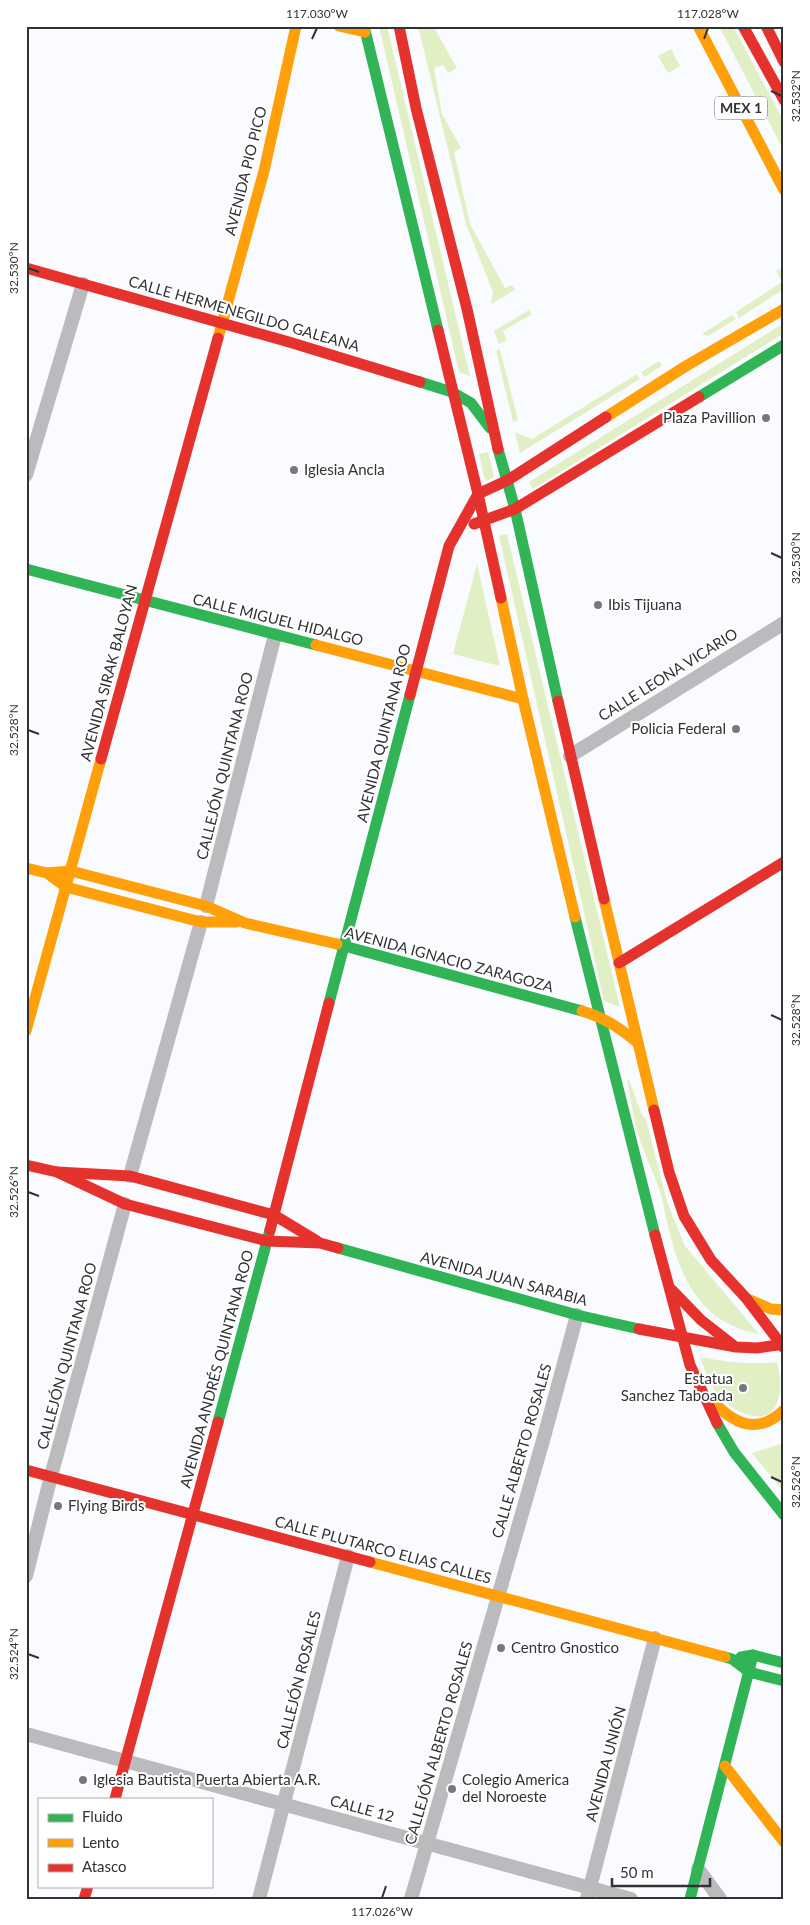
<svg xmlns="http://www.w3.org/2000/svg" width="810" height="1925" viewBox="0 0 810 1925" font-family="Lato,sans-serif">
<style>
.green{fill:#e1efc5}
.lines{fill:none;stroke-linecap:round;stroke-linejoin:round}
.street{stroke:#bbbbbd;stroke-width:14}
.fast{stroke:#30b455;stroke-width:11}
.slow{stroke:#ff9f0a;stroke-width:11}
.jam{stroke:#e5322d;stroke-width:11}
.ticks{fill:none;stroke:#313234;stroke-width:2}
.poi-dot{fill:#77787b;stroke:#fff;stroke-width:2}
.labels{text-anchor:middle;stroke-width:4;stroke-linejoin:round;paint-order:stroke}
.shield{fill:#fff;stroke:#6f7071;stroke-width:1}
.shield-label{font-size:14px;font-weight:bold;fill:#313234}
.street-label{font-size:15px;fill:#313234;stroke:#fff}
.poi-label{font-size:15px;fill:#313234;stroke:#fff;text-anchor:start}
.neatline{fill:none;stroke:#313234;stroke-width:2}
.ticks-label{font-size:12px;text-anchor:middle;fill:#313234}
</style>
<rect width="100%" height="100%" fill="#fafbfe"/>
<g class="green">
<path d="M379,26h8l83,350 -11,-4z"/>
<path d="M418,26h15l24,42 -9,5 -5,-8 -9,3 8,46 19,34 -7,4 16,72 35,64 7,-3 3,5 -24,14 2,-12 -27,-68z"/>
<path d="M719,26h14l51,96v29z"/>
<path d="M671,49l9,17 -12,7 -10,-17z"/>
<path d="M784,267v22l-45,29 -3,-6 46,-30 -6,-11z"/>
<path d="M529,310l3,4 -29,17 4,10 -8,3 -5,-13z"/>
<path d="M732,315l4,4 -26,16 -3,1 -5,-2z"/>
<path d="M784,323v10l-251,156 -4,-7z"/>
<path d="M500,349l18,71 -5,2 -17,-71z"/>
<path d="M659,361l3,5 -18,11 -3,-5z"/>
<path d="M637,374l3,5 -120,74 -5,-21 17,7z"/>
<path d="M488,452l6,25 -7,4 -3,-4 -5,-23z"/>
<path d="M507,534l113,473 -16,-6 -105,-465z"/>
<path d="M477,564l23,102 -47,-12z"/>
<path d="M627,1080h2l13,35 4,4 21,83 18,44 74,88c-58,-10 -79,-56 -91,-108 -3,-11 -4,-23 -8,-34 -5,-16 -13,-32 -19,-49 -7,-21 -10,-42 -14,-63z"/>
<path d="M700,1357c26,5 50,8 77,5 2,9 4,18 3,27 -3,43 -42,28 -62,6 -9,-10 -13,-26 -18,-38z"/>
<path d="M784,1443v49l-32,-39z"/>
</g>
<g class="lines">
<g class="street">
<path d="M26,475l57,-191"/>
<path d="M570,756l214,-133"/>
<path d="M206,906l69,-271"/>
<path d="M130,1176l71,-254"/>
<path d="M26,1576l25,-100 74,-272"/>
<path d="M26,1734l605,165"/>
<path d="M698,1869l22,30"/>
<path d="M259,1899l89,-343"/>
<path d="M411,1899l133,-462 33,-122"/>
<path d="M587,1899l68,-261"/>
</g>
<g class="fast">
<path d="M364,26l74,304"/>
<path d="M420,382l32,10 19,11 19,25"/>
<path d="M699,397l85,-52"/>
<path d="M498,449l17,60 43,192"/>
<path d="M26,569l290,76"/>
<path d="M575,917l80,318"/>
<path d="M337,944l245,67"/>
<path d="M329,1003l81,-308"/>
<path d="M338,1248l239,67 62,14"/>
<path d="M218,1422l52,-192"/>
<path d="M717,1423l17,29 50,63"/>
<path d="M725,1657l7,2 17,13 35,9"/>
<path d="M741,1657l12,-2 31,8"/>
<path d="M690,1899l63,-244"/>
</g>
<g class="slow">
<path d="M339,26l26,6"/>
<path d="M698,26l86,164"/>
<path d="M218,338l46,-167 32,-145"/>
<path d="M606,417l80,-51 98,-57"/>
<path d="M501,598l22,101 52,218"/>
<path d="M316,645l207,54"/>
<path d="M26,868l21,5 19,14 135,35h35"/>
<path d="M47,873l24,-2 135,35 39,17 92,21"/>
<path d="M604,899l50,211"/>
<path d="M582,1011c23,7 38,17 56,32"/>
<path d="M26,1031l75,-272"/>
<path d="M750,1300l21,9 13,1"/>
<path d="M711,1399c22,25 46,37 73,11"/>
<path d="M370,1562l355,95"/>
<path d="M725,1766l59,76"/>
</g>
<g class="jam">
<path d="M399,26l17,82 51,201 31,140"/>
<path d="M743,26l41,74"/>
<path d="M766,26l18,36"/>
<path d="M26,268l263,74 131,40"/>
<path d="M438,330l40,164 23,104"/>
<path d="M474,524l41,-15 184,-112"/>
<path d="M410,695l39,-149 29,-52 30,-14 98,-63"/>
<path d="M558,701l46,198"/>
<path d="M101,759l117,-421"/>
<path d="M619,963l165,-101"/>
<path d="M654,1110l15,62 15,44 27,44 35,38 38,50"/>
<path d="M26,1165l31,7 73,4 144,39 43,26"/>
<path d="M57,1172l68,32 142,37 53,2 18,5"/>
<path d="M270,1230l59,-227"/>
<path d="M655,1235l35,130 27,58"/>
<path d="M672,1290l29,30 32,25"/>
<path d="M639,1329l97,18 21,1 27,-4"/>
<path d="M26,1470l344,92"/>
<path d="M115,1799l103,-377"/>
<path d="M84,1899l4,-13"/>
</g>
</g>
<path class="ticks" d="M312,39l5,-11M704,39l4,-11M771,91l11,5M28,268l11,4M771,553l11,5M28,730l11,4M771,1015l11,5M28,1192l11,4M771,1477l11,5M28,1654l11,4M382,1898l4,-12"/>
<g class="poi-dot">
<circle cx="766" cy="418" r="5"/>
<circle cx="294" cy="470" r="5"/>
<circle cx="598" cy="605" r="5"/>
<circle cx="736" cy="729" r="5"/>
<circle cx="743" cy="1388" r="5"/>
<circle cx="58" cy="1506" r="5"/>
<circle cx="501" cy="1648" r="5"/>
<circle cx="83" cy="1780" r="5"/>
<circle cx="452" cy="1789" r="5"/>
</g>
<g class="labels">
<rect class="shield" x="715" y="96.5" width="52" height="23" rx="4"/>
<g class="shield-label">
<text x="741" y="113">MEX 1</text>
</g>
<g class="street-label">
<text transform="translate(246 171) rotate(-76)" y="5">AVENIDA PIO PICO</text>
<text transform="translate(244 314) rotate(16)" y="5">CALLE HERMENEGILDO GALEANA</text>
<text transform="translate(278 620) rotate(14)" y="5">CALLE MIGUEL HIDALGO</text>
<text transform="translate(109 673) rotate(-75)" y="5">AVENIDA SIRAK BALOYAN</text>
<text transform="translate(668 675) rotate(-32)" y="5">CALLE LEONA VICARIO</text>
<text transform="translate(384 733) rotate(-76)" y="5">AVENIDA QUINTANA ROO</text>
<text transform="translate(225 766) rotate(-76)" y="5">CALLEJÓN QUINTANA ROO</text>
<text transform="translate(449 960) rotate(15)" y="5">AVENIDA IGNACIO ZARAGOZA</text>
<text transform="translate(504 1279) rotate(15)" y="5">AVENIDA JUAN SARABIA</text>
<text transform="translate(67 1356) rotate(-75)" y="5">CALLEJÓN QUINTANA ROO</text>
<text transform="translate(217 1369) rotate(-75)" y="5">AVENIDA ANDRÉS QUINTANA ROO</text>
<text transform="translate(522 1451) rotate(-74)" y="5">CALLE ALBERTO ROSALES</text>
<text transform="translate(383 1550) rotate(15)" y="5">CALLE PLUTARCO ELIAS CALLES</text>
<text transform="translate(299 1680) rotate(-76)" y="5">CALLEJÓN ROSALES</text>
<text transform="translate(439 1743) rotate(-74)" y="5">CALLEJÓN ALBERTO ROSALES</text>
<text transform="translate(606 1764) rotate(-75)" y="5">AVENIDA UNIÓN</text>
<text transform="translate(362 1809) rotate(15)" y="5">CALLE 12</text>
</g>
<g class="poi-label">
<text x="756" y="423" text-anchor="end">Plaza Pavillion</text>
<text x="304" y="475">Iglesia Ancla</text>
<text x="608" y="610">Ibis Tijuana</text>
<text x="726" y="734" text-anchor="end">Policia Federal</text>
<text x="733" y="1384" text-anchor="end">Estatua<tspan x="733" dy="17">Sanchez Taboada</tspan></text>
<text x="68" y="1511">Flying Birds</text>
<text x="511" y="1653">Centro Gnostico</text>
<text x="93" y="1785">Iglesia Bautista Puerta Abierta A.R.</text>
<text x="462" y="1785">Colegio America<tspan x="462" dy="17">del Noroeste</tspan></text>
</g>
</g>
<rect width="810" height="1925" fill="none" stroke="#ffffff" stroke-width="55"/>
<rect x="38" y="1798" width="175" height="90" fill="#ffffff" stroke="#adadae"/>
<rect x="48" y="1814" width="25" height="8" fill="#30b455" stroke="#adadae"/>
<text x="82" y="1822" font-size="15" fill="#313234">Fluido</text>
<rect x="48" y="1839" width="25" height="8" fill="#ff9f0a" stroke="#adadae"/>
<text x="82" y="1848" font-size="15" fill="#313234">Lento</text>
<rect x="48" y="1864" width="25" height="8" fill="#e5322d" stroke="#adadae"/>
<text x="82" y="1872" font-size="15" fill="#313234">Atasco</text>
<path d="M612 1878v8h98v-8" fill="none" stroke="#313234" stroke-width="2.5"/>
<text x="620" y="1878" font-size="15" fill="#313234" stroke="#ffffff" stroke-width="4" paint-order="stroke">50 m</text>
<rect x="28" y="28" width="754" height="1870" class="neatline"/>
<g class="ticks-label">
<text x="317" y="18">117.030°W</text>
<text x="708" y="18">117.028°W</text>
<text transform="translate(796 96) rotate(-90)" y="4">32.532°N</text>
<text transform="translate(14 268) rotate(-90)" y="4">32.530°N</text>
<text transform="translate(796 558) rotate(-90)" y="4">32.530°N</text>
<text transform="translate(14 730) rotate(-90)" y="4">32.528°N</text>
<text transform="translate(796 1020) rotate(-90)" y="4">32.528°N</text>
<text transform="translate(14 1192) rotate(-90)" y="4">32.526°N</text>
<text transform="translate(796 1482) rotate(-90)" y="4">32.526°N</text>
<text transform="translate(14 1654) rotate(-90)" y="4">32.524°N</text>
<text x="382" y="1916">117.026°W</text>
</g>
</svg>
